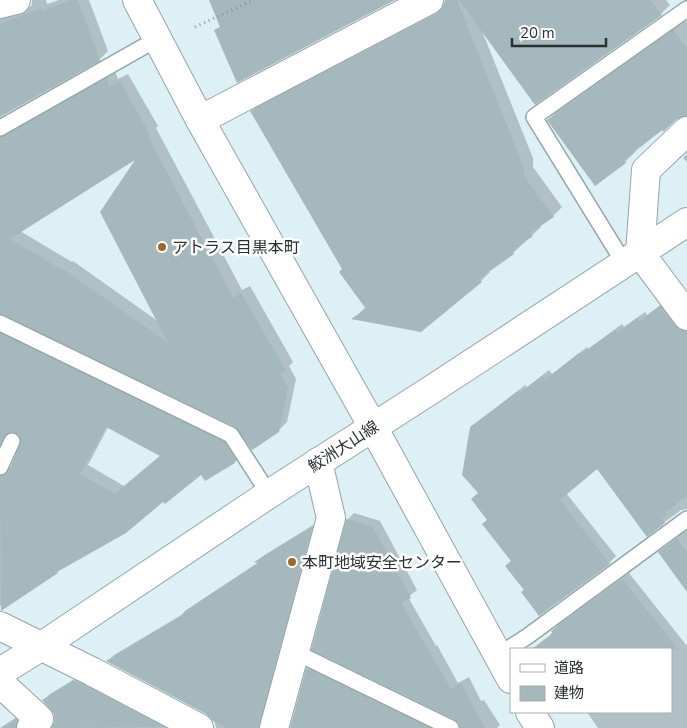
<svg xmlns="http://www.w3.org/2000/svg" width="687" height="728" viewBox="0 0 687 728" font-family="'Nunito Sans','Noto Sans JP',sans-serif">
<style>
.shadow{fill:#0003;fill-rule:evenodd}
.building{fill:#a5b8bd;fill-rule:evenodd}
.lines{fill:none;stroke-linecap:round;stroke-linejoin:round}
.lane-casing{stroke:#93a6ab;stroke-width:18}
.street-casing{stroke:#93a6ab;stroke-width:30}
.secondary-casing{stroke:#93a6ab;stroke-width:30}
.path{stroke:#88969a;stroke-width:3;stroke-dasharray:1 4;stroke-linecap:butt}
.lane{stroke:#fff;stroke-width:15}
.street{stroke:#fff;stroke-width:28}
.secondary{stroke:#fff;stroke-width:28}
.poi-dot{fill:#a06725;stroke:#fff;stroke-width:2}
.labels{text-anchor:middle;stroke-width:5;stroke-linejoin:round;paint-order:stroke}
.poi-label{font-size:16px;fill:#2a3133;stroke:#fff;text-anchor:start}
.street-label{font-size:16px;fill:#2a3133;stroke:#fff}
</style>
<rect width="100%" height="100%" fill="#dcf0f5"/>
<g class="shadow">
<path d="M32,0h14l1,4 12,-4h30l19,51 -9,9 -99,56v-108l13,3 17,-4 2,-2z"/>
<path d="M446,0h220l4,5 -9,9 -179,17 51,127v9l29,40 -9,9 -13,9 1,2 -28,26 -25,18 2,1 -9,9 -127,37 12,-11 -114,-196 9,-9 183,-95z"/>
<path d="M685,20l2,2v93h-5l-47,35 1,1 -11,11 -29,23 -48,-65 11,-11z"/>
<path d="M115,71l3,8 10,-5 30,52 -2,2 86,162 8,-4 43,76 -4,4 7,13 -9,43 -9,9 -42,-5 -236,-113v-190zM139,156l20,166 -86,-61 -1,1 -52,-31z"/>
<path d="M687,154v8l-4,-4z"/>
<path d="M667,300l20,23v186l-6,1 -34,25 -49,-68 -32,26 50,63 -7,7 -69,51 -15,-24 -19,-24 6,-6 -24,-40 -9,-27 -8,-65 54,-43 2,2 22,-17 3,4 35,-27 1,2 34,-25 2,3 21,-15 2,3z"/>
<path d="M0,317l233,117 10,20 -8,8 -29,18 -4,-7 -198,134 -4,-2v-144l5,7 7,-1 10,-22 -1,-10 -11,-4 -10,21zM108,427l53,28 -37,31 -36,-21z"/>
<path d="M354,513l26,8 37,69 -9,7 28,49 1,-1 21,38 11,-6 12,24 3,-1 16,25 -3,3h-36l-114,-208z"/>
<path d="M318,522l-51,206h-51l-2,-9 -7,-6 -99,-52 6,-6 74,-44 6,-6 65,-43h-2l6,-6z"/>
<path d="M687,530v60l-28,-38z"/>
<path d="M629,573l58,73v82h-89l-11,-16h84v-63h-117l-7,-10 12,-15z"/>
<path d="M314,662l136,66h-159l17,-59z"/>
<path d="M81,675l104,53h-132l3,-6 -1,-9 -11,-13 6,-6z"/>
<path d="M23,713l1,15h-24z"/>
</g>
<g class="building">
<path d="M71,0h7l22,61 -100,56v-93l41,-16 1,3z"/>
<path d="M209,0h186l-158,83 -23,-53 6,-3z"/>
<path d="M445,0h12l67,168v8l30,41 -24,16 3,3 -21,15 2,3 -35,25 3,3 -61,50 -70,-13 15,-10 -27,-37 3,-3 -92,-158 186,-97 6,-6z"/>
<path d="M459,0h191l12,15 -127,90z"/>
<path d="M673,30l14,19v67l-10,3 -14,13 -1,-2 -38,30 2,3 -31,23 -48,-66z"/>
<path d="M106,78l3,9 11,-6 30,54 -2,1 85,162 8,-5 45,78 -6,3 8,14 -9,44 -27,18 -17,-23 -235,-113v-177zM135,160l-35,52 68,131 -105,-74 -1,1 -52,-31z"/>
<path d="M660,306l15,20 5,4 7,1v165l-22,16 2,2 -5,4 3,5 -18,14 -50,-68 -37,31 50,64 -71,52 -18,-24 3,-2 -19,-24 6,-5 -29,-37 5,-4 -16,-21 7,-6 -16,-18 8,-48 48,-36 2,2 22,-17 3,4 34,-27 2,1 34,-24 2,3 20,-15 3,3z"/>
<path d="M0,333l225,109 11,18 -2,2 1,1 -30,18 -4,-6 -36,29 -2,-2 -37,31 -69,39 1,1 -57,38 -1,-135 5,-1 4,-4 12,-30 -2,-6 -4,-3h-4l-7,5 -4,8zM106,427l54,29 -45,38 -35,-20z"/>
<path d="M346,519l27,8 38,71 -10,5 50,86 10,-6 24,45h-25l-1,-5 -4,-3 -144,-70z"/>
<path d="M312,527l-53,201h-32l-14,-7 -7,-7 -100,-53 75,-45 4,-5 73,-48 -4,-1z"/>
<path d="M677,538l10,14v40l-29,-40z"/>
<path d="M622,579l56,70h-146l21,-16 -2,-2z"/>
<path d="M306,668l124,60h-140z"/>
<path d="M73,681l16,6 75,40 -113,1 3,-6v-8l-12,-14z"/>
<path d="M16,719l2,2 -2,7h-14z"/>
</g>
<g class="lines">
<defs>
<g id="lane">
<path d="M0,128l157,-89"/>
<path d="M624,263l-90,-146 153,-108"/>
<path d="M0,323l231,112 38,59"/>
<path d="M0,467l12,-26"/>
<path d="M295,652l156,76"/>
<path d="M497,656l31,-20 159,-117"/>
</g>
<g id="street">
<path d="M0,4l16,-4"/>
<path d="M200,120l229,-120"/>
<path d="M687,131l-41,39 -6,83 47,63"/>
<path d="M0,626l93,46 106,56"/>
<path d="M0,683l39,36 -8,9"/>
<path d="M274,728l57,-210 -13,-56"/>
</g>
<g id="secondary">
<path d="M137,0l63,120 173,307 138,252"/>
<path d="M0,672l42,-26 227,-152 165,-106 253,-166"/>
<path d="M530,712l10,16"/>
</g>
</defs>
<use href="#lane" class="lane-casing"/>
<use href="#street" class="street-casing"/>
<use href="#secondary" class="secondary-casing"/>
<path class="path" d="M195,27l59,-27"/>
<use href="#lane" class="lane"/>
<use href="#street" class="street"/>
<use href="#secondary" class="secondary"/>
</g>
<g class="poi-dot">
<circle cx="162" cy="247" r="5"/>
<circle cx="292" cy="562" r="5"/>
</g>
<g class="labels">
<g class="poi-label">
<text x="172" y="253">アトラス目黒本町</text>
<text x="302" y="568">本町地域安全センター</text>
</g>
<g class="street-label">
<text transform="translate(343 446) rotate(-33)" y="6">鮫洲大山線</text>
</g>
</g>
<rect x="510" y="648" width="162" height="65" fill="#ffffff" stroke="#aaadad"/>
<rect x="520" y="664" width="25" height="8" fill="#ffffff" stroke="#aaadad"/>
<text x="554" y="673" font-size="15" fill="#2a3133">道路</text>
<rect x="520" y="686" width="25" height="15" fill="#a5b8bd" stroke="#aaadad"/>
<text x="554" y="698" font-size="15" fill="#2a3133">建物</text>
<path d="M512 38v8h94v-8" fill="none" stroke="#2a3133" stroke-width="2.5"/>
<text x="520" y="38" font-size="15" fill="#2a3133" stroke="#ffffff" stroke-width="4" paint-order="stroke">20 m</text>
</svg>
